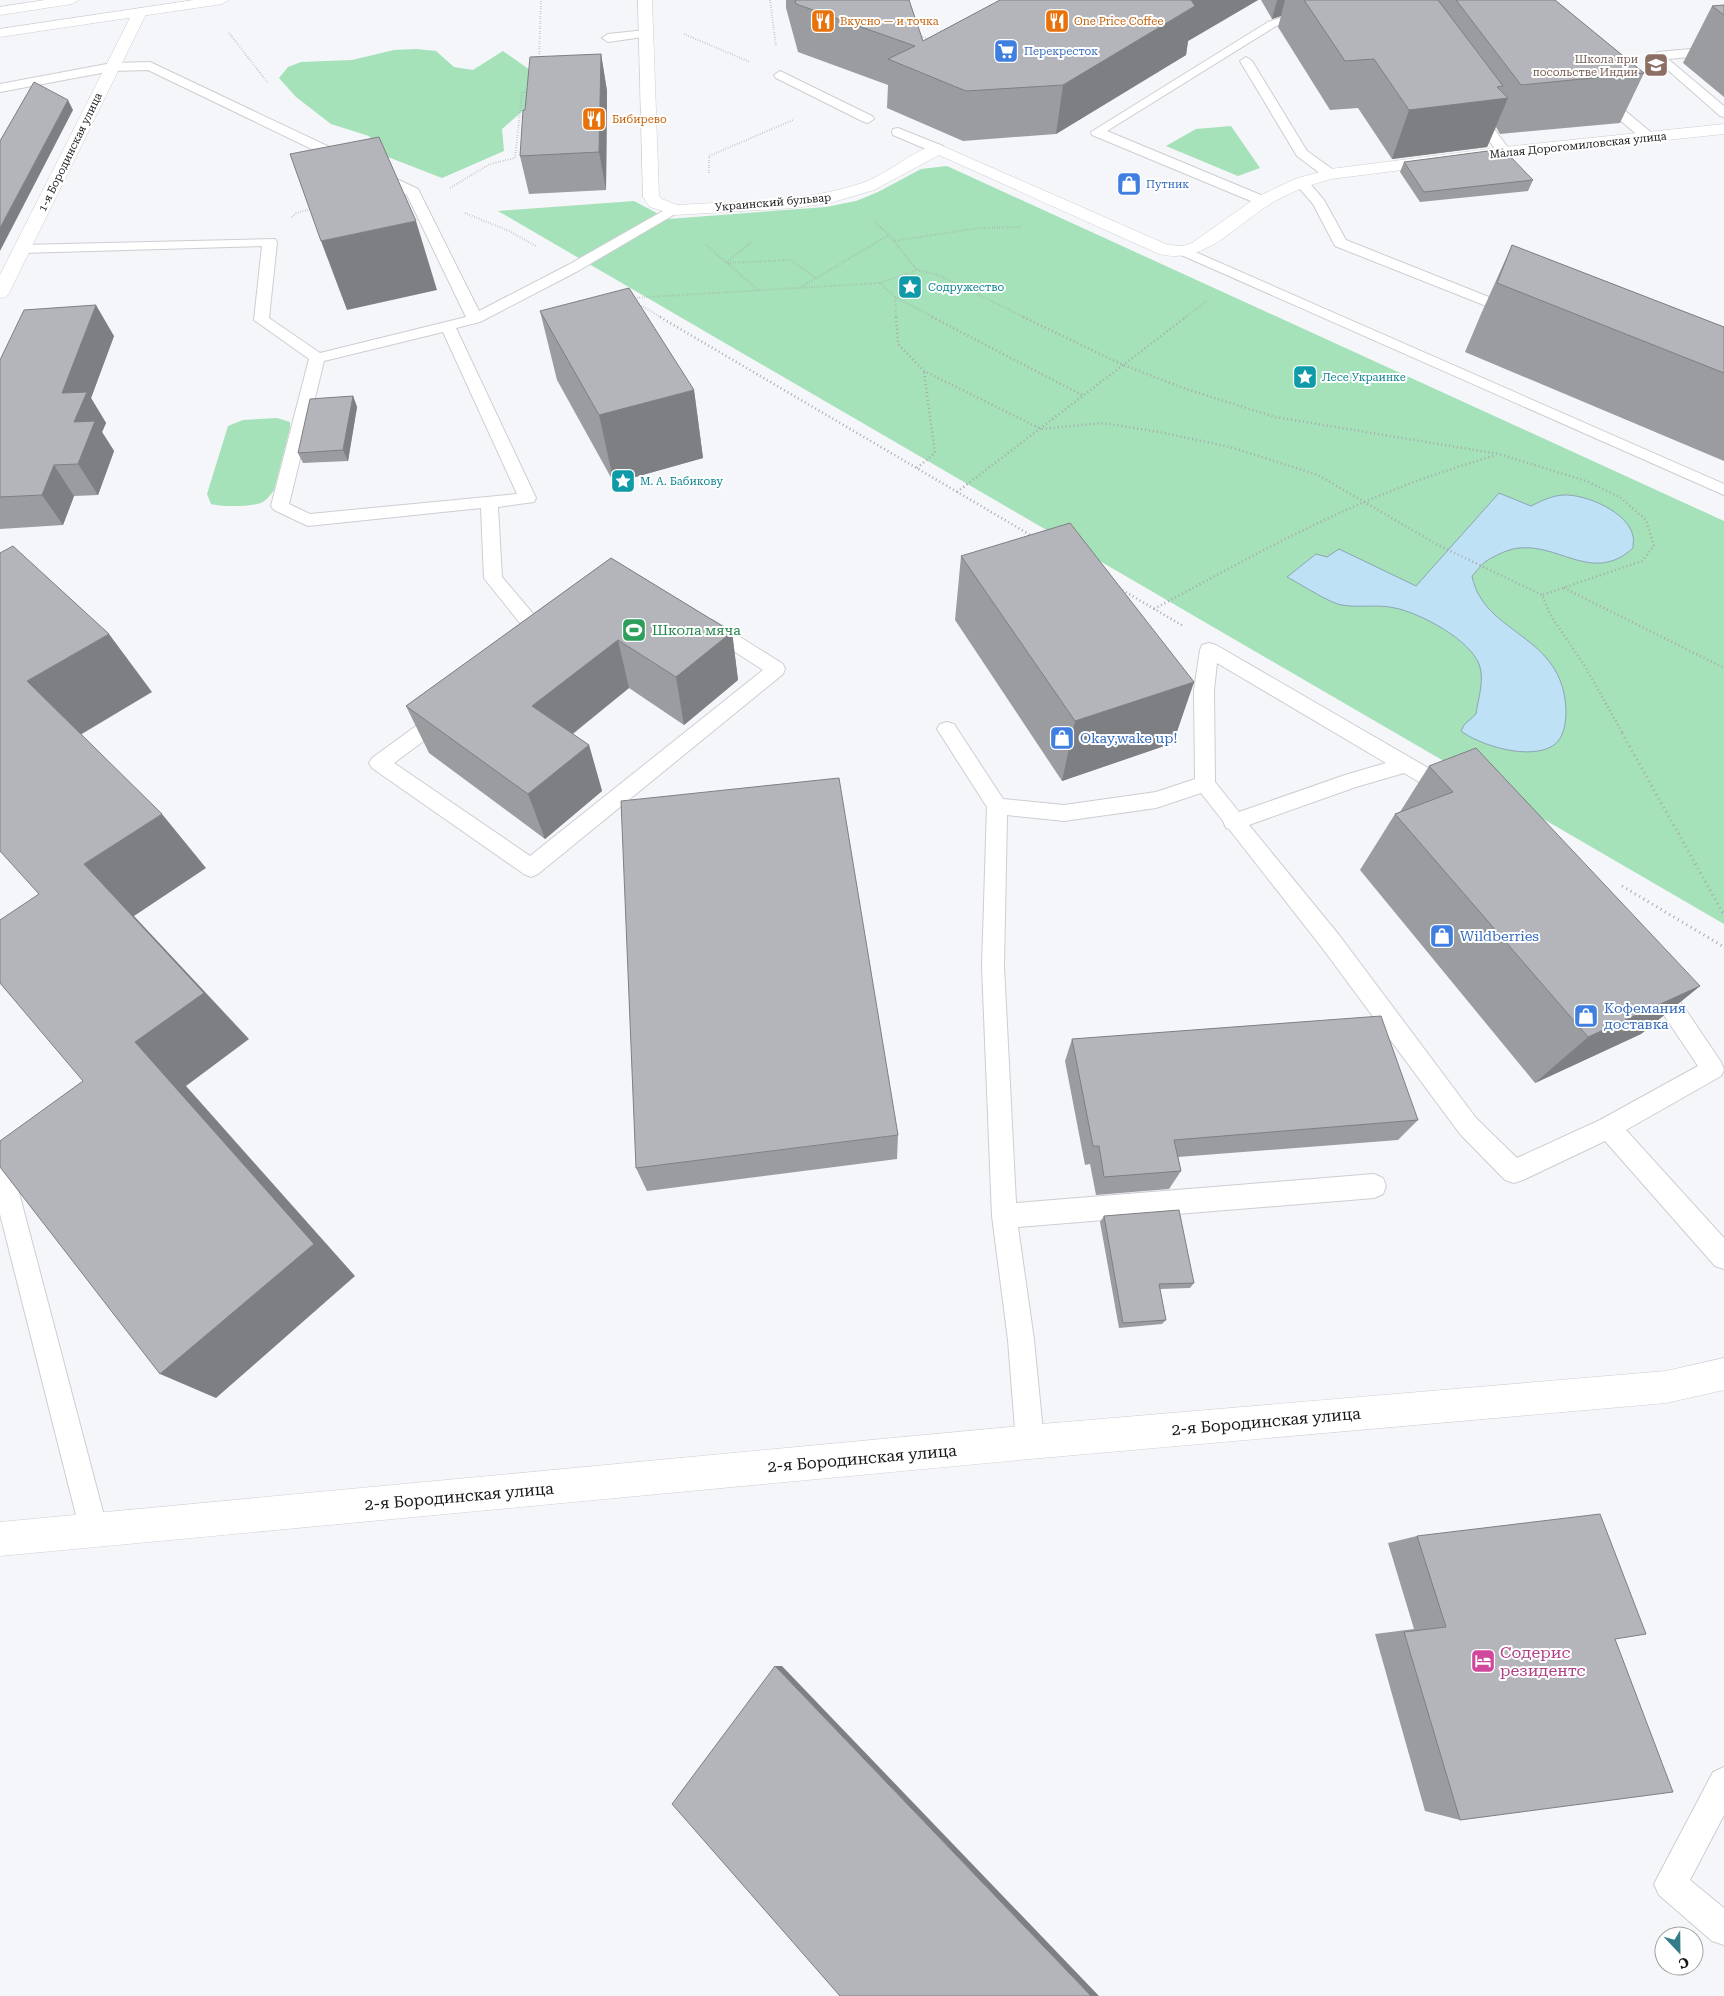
<svg xmlns="http://www.w3.org/2000/svg" width="1724" height="1996" viewBox="0 0 1724 1996" font-family="'Roboto Serif',serif">
<style>
.green{fill:#a5e1b9}
.water{fill:#bee1f5;stroke:#8ca5b3}
.lines{fill:none;stroke-linecap:round;stroke-linejoin:round}
.service-casing{stroke:#ccced2;stroke-width:2}
.minor-casing{stroke:#ccced2;stroke-width:1}
.primary-casing{stroke:#ccced2;stroke-width:1}
.path-far2{stroke:#a8a9ac;stroke-width:2;stroke-dasharray:0.5 2;stroke-linecap:butt}
.path-far1{stroke:#a8a9ac;stroke-width:2.5;stroke-dasharray:1 3;stroke-linecap:butt}
.path{stroke:#a8a9ac;stroke-width:3;stroke-dasharray:1 4;stroke-linecap:butt}
.service{fill:#fff;fill-rule:evenodd}
.minor{fill:#fff;fill-rule:evenodd}
.primary{fill:#fff;fill-rule:evenodd}
.wall{fill:#9b9ca0}
.shaded-wall{fill:#7e7f82}
.building{fill:#b4b5ba;stroke:#7e7f82}
.labels{text-anchor:middle;stroke-width:4;stroke-linejoin:round;paint-order:stroke}
.far-food-label{font-size:11px;fill:#c56008;stroke:#fff;text-anchor:start}
.far-shop-label{font-size:11px;fill:#366cbe;stroke:#fff;text-anchor:start}
.far-education-label{font-size:11px;fill:#785e54;stroke:#fff;text-anchor:end}
.far-street-label{font-size:11px;fill:#18181a;stroke:#fff}
.far-culture-label{font-size:11px;fill:#0d838f;stroke:#fff;text-anchor:start}
.leisure-label{font-size:14px;fill:#27864d;stroke:#fff;text-anchor:start}
.shop-label{font-size:14px;fill:#366cbe;stroke:#fff;text-anchor:start}
.near-street-label{font-size:16px;fill:#18181a;stroke:#fff}
.near-hotel-label{font-size:16px;fill:#b23c85;stroke:#fff;text-anchor:start}
</style>
<rect width="100%" height="100%" fill="#f4f6fa"/>
<g class="green">
<path d="M416,49l20,2 18,16 19,3 30,-19 34,24 -10,32 -25,22 2,22 -62,27 -54,-21 -19,-21 -38,-12 -35,-27 -17,-19 9,-11 13,-5 51,-2 42,-10z"/>
<path d="M1231,126l29,42 -22,8 -72,-30 30,-17z"/>
<path d="M947,166l777,355v403l-1226,-713 136,-10 34,18 158,-12 30,-6 22,-9 43,-23z"/>
<path d="M277,418l13,4v6l-16,62c-3,5 -7,9 -11,12 -10,5 -42,5 -52,2l-4,-10 21,-68 15,-6z"/>
</g>
<path class="water" d="M1499,493l32,13c10,-5 20,-10 32,-11 23,-1 65,17 70,41 1,3 0,8 0,12 -39,36 -73,-4 -113,0 -9,0 -24,7 -32,12 -6,3 -11,11 -16,16 12,60 92,57 94,135 0,11 -2,27 -12,34 -23,16 -73,1 -93,-14l3,-6 12,-11c2,-15 9,-35 3,-50 -10,-25 -59,-51 -84,-56 -17,-4 -36,0 -53,-3 -11,-1 -43,-22 -55,-28l29,-23 11,3 12,-8 77,37z"/>
<g class="lines">
<defs>
<g id="service">
<path d="M1309,11l6,3 -2,2 -13,2 -24,8 -169,105 161,67 2,3 -2,3h-10l-166,-69 -1,-3 177,-110 26,-9z"/>
<path d="M646,30l4,2 2,2 -2,2 -42,6 -6,-4 6,-4z"/>
<path d="M1724,46v8l-56,5 56,47v11l-4,-1 -68,-60 6,-4z"/>
<path d="M1246,57l6,4 55,90 28,20 2,3 -2,3h-10l-28,-21 -57,-95z"/>
<path d="M150,62l268,127 61,122 89,-46 102,-58 5,-1 7,4 -104,61 -98,51 -24,6 80,170 -2,4 -36,5 4,70 50,59 2,5 -2,5 -7,2 -7,-2 -54,-68 -3,-70 -173,18 -34,-16 -3,-4 38,-147 -55,-39 8,-74 -240,7 -5,-1 -2,-3 2,-3 5,-1 253,-6 2,3 -8,76 51,35 146,-36 -59,-122 -259,-125 -36,1 -112,21v-8l112,-21zM443,332l74,162 -207,20 -21,-10 35,-143z"/>
<path d="M780,71l92,45 2,3 -6,4 -4,-1 -88,-44 -2,-3z"/>
<path d="M1601,93l4,1 48,40 1,3 -1,3h-10l-46,-40 -2,-3z"/>
<path d="M1474,106l4,1 31,42 2,3 -2,3h-10l-31,-45z"/>
<path d="M898,128l45,18 2,3 -2,3h-10l-40,-17 -1,-3 1,-3z"/>
<path d="M1301,178l5,1 18,21 22,40 173,69 2,3 -2,3h-10l-174,-69 -22,-42 -19,-22z"/>
<path d="M1184,247l540,237v11l-545,-241 -2,-3 2,-3z"/>
<path d="M707,619l6,1 70,44 2,5 -2,5 -245,200 -7,3 -7,-3 -152,-106 -3,-5 3,-5 66,-48 7,-2 7,2 3,5 -3,5 -58,43 136,93 233,-186 -62,-40 -3,-5 3,-5z"/>
<path d="M1209,643l7,2 295,171 154,163 56,83 3,8 -3,6 -95,54 98,108v31l-9,-3 -110,-125 -82,39 -9,3 -9,-3 -45,-46 -137,-185 -94,-120 -3,-1 -3,-7 -22,-28 -45,15 -92,13 -57,-6 -3,151 12,237 358,-29 9,4 3,8 -3,8 -9,4 -356,29 16,113 10,102 -4,10 -10,4 -10,-4 -4,-10 -8,-102 -16,-124 -10,-250 5,-159 -50,-78 3,-5 7,-2 7,2 49,75 61,6 92,-13 39,-13 -1,-89 6,-40 2,-5zM1217,663l169,100 -41,12 -106,37 -24,-30 -1,-92zM1404,773l93,55 152,165 49,73 -98,54 -83,38 -41,-40 -137,-183 -90,-110 107,-38z"/>
<path d="M0,1155l9,3 3,8 96,365 -4,10 -10,4 -10,-4 -4,-10 -80,-317z"/>
<path d="M1724,1767v48l-34,65 34,28v37l-12,-4 -53,-46 -5,-11 59,-112z"/>
</g>
<g id="minor">
<path d="M638,0h14l7,196 3,3 15,6c61,-4 124,-2 182,-21 28,-8 51,-33 79,-40l230,101 15,1 9,-3 65,-46 38,-18 35,-10 174,-22 220,-23v10l-220,23 -173,22c-22,6 -44,14 -64,27 -34,22 -64,59 -108,48l-220,-99 -65,35 -44,13 -35,5 -120,7 -25,-8 -7,-10z"/>
<path d="M140,8l7,4 -138,281 -3,4 -6,1v-23l133,-263z"/>
<path d="M1724,1358v32l-58,13 -636,56 -1030,97v-34l1030,-97 636,-54z"/>
</g>
<g id="primary">
<path d="M45,0h34l-7,4 -72,11v-8z"/>
<path d="M194,0h35l-7,4 -222,33v-8z"/>
</g>
</defs>
<use href="#service" class="service-casing"/>
<use href="#minor" class="minor-casing"/>
<use href="#primary" class="primary-casing"/>
<g class="path-far2">
<path d="M770,0l6,46"/>
<path d="M229,33l39,50"/>
<path d="M684,34l66,28"/>
<path d="M918,35l13,5"/>
<path d="M539,59l2,-58"/>
<path d="M709,173v-17l84,-36"/>
<path d="M450,188l40,-24 25,-6 7,-65 8,-3"/>
<path d="M465,213l44,18 27,15"/>
<path d="M292,217l4,-4 18,-5"/>
<path d="M875,222l14,13 28,35"/>
<path d="M893,241l86,-13 41,-1"/>
<path d="M706,245l52,45"/>
<path d="M727,262l24,-20"/>
<path d="M728,263l62,-3 26,18"/>
<path d="M880,283l15,14 1,21"/>
<path d="M801,287l88,-52"/>
<path d="M895,297l40,21"/>
<path d="M632,298l248,-15 37,-13 21,5 88,43"/>
<path d="M637,303l25,15"/>
<path d="M1184,318l23,-17"/>
</g>
<g class="path-far1">
<path d="M660,317l372,219"/>
<path d="M896,317l2,27 26,27 117,58 62,-6 56,9 71,15 88,28 120,70 104,50"/>
<path d="M932,317l152,79"/>
<path d="M1023,317l98,47 65,25 89,28 224,37 87,27 34,16 26,23 8,26 -12,15 -100,34 9,21 35,52 37,66"/>
<path d="M917,468l18,-15 -11,-81"/>
<path d="M957,492l229,-175"/>
<path d="M1119,588l64,38"/>
<path d="M1564,588l160,80"/>
<path d="M1154,609c74,-40 149,-82 227,-114 38,-16 76,-28 115,-40"/>
</g>
<g class="path">
<path d="M1622,733l102,182"/>
<path d="M1622,886l102,61"/>
</g>
<use href="#service" class="service"/>
<use href="#minor" class="minor"/>
<use href="#primary" class="primary"/>
</g>
<g class="wall">
<path d="M786,0h123l14,41 77,-41h258l-70,41 -2,14 -130,79 -93,7 -76,-33 1,-23 -90,-33 -12,-44z"/>
<path d="M1261,0h294l89,73 -24,50 -120,11 -4,-7 -9,20 -95,12 -34,-51 -28,2 -52,-83 3,-11 -9,3z"/>
<path d="M1724,5v92l-41,-34 29,-57z"/>
<path d="M601,54l6,37 -1,99 -77,4 -9,-38 5,-46z"/>
<path d="M1404,162l129,18 -5,11 -108,11 -20,-30z"/>
<path d="M1512,245l212,82v134l-259,-109 16,-38z"/>
<path d="M540,311l154,79 9,68 -89,25 -57,-103z"/>
<path d="M114,336l-23,62 15,25 -4,9 12,19 -16,44 -24,1 -11,29 -63,4v-169z"/>
<path d="M353,396l4,11 -9,54 -45,2 -5,-10z"/>
<path d="M961,556l233,126 -21,61 -111,38 -107,-161z"/>
<path d="M611,558l121,74 6,48 -54,45 -55,-37 -56,46 16,11 13,46 -57,48 -116,-86 -23,-47z"/>
<path d="M1429,766l271,220 -59,48 -106,49 -175,-213 35,-56 5,-2z"/>
<path d="M1072,1039l346,81 -20,20 -220,17 3,14 -12,18 -73,6 -6,-31 -5,1 -20,-104z"/>
<path d="M898,1135l-1,24 -250,32 -11,-23z"/>
<path d="M1104,1216l90,67 -4,5 -30,1 6,31 -4,4 -43,4 -19,-106z"/>
<path d="M1417,1536l198,103 -155,181 -35,-9 -50,-177 39,-5 -26,-86z"/>
</g>
<g class="shaded-wall">
<path d="M1189,0h69l-70,41 -2,14 -130,79 7,-49z"/>
<path d="M1277,0h8l-4,16 -9,3z"/>
<path d="M601,54l6,37 -1,99 -7,-38z"/>
<path d="M1508,98l-21,49 -95,12 17,-49z"/>
<path d="M68,100l5,10 -73,141v-23z"/>
<path d="M416,221l21,69 -90,20 -26,-69z"/>
<path d="M96,305l18,31 -23,62 15,25 -4,9 12,19 -16,44 -20,-31 -4,-42 -12,-29z"/>
<path d="M694,390l9,68 -89,25 -15,-68z"/>
<path d="M353,396l4,11 -9,54 -5,-11z"/>
<path d="M54,465l20,31 -11,29 -21,-30z"/>
<path d="M732,632l6,48 -54,45 -8,-48z"/>
<path d="M109,634l43,58 -77,46 -48,-57z"/>
<path d="M618,640l11,48 -81,65 -16,-47z"/>
<path d="M1194,682l-21,61 -111,38 13,-60z"/>
<path d="M589,745l13,46 -57,48 -17,-45z"/>
<path d="M162,814l44,54 -72,48 115,123 -63,47 169,190 -139,122 -56,-24 -25,-332 -51,-178z"/>
<path d="M1700,986l-59,48 -106,49 53,-46z"/>
<path d="M775,1666h7l317,330h-8z"/>
</g>
<g class="building">
<path d="M795,0h114l14,41 77,-41h191l4,6 -132,79 -97,6 -78,-32 27,-13 -119,-42z"/>
<path d="M1304,0h134l65,86 -6,1 11,11 -99,12 -35,-51 -29,2z"/>
<path d="M1456,0h99l89,73 -123,12z"/>
<path d="M1724,5v10l-12,-9z"/>
<path d="M601,54l-2,98 -79,4 3,-46h2l5,-53z"/>
<path d="M34,82l34,18 -68,128v-87z"/>
<path d="M379,137l37,84 -95,20 -31,-87z"/>
<path d="M1503,149l30,31 -109,12 -20,-30z"/>
<path d="M1512,245l212,82v46l-227,-90z"/>
<path d="M629,288l65,102 -95,25 -59,-104z"/>
<path d="M96,305l-34,88 25,-1 -13,30 21,-1 -17,43 -24,1 -12,30 -42,2v-137l24,-50z"/>
<path d="M353,396l-10,54 -45,3 12,-54z"/>
<path d="M1070,523l124,159 -119,39 -114,-165z"/>
<path d="M13,546l96,88 -82,47 135,133 -78,50 120,129 -69,49 179,202 -154,130 -160,-207v-26l83,-60 -83,-98v-63l39,-26 -39,-43v-298z"/>
<path d="M611,558l121,74 -56,45 -58,-37 -86,66 57,39 -61,49 -122,-88z"/>
<path d="M1476,748l224,238 -112,51 -193,-223 58,-22 -24,-26z"/>
<path d="M839,778l59,357 -262,33 -15,-367z"/>
<path d="M1381,1016l37,104 -244,20 7,31 -77,6 -5,-31h-6l-21,-107z"/>
<path d="M1179,1210l15,73 -35,1 7,36 -43,3 -19,-107z"/>
<path d="M1600,1514l46,120 -31,5 58,153 -213,28 -56,-188 42,-5 -29,-91z"/>
<path d="M775,1666l316,330h-251l-168,-192z"/>
</g>
<defs>
<symbol id="restaurant-square" viewBox="-11 -11 22 22"><rect x="-9" y="-9" width="18" height="18" rx="4" fill="#e8710a" stroke="#fff"/><path d="M-5-6h1v4h1v-4h1v4h1v-4h1v5L-1.5 .5V6h-2V.5L-5-1ZM5-6V6H3V1.5H1.5Q1.5-4 5-6Z" fill="#fff"/></symbol>
<symbol id="supermarket-square" viewBox="-11 -11 22 22"><rect x="-9" y="-9" width="18" height="18" rx="4" fill="#3f7fe0" stroke="#fff"/><path d="M-6-5.5h2.5l.6 2H6L4.5 2H-2.5L-4.4-4H-6ZM-1.5 3.2a1.3 1.3 0 1 0 .1 0ZM3 3.2a1.3 1.3 0 1 0 .1 0Z" fill="#fff"/></symbol>
<symbol id="school-square" viewBox="-11 -11 22 22"><rect x="-9" y="-9" width="18" height="18" rx="4" fill="#8d6e63" stroke="#fff"/><path d="M0-5L7-2L0 1L-7-2ZM-4 1L0 2.5L4 1V4Q0 6-4 4Z" fill="#fff"/></symbol>
<symbol id="shop-square" viewBox="-11 -11 22 22"><rect x="-9" y="-9" width="18" height="18" rx="4" fill="#3f7fe0" stroke="#fff"/><path d="M-5-2.5h2.3a2.7 3.5 0 0 1 5.4 0H5L5.5 6h-11ZM-1.5-2.5h3a1.5 2.3 0 0 0-3 0Z" fill="#fff"/></symbol>
<symbol id="sight-square" viewBox="-11 -11 22 22"><rect x="-9" y="-9" width="18" height="18" rx="4" fill="#0f9aa8" stroke="#fff"/><path d="M0-6L1.8-2.2L6-1.7L2.9 1.2L3.7 5.4L0 3.3L-3.7 5.4L-2.9 1.2L-6-1.7L-1.8-2.2Z" fill="#fff"/></symbol>
<symbol id="stadium-square" viewBox="-11 -11 22 22"><rect x="-9" y="-9" width="18" height="18" rx="4" fill="#2e9e5b" stroke="#fff"/><path d="M0-5a6.5 5 0 1 0 0 10a6.5 5 0 1 0 0-10ZM-3.5-1.8h7v3.6h-7Z" fill="#fff"/></symbol>
<symbol id="hotel-square" viewBox="-11 -11 22 22"><rect x="-9" y="-9" width="18" height="18" rx="4" fill="#d1479c" stroke="#fff"/><path d="M-6-4.5h1.5V1H6V5H4.5V3h-9V5H-6ZM-4 0a1.8 1.8 0 1 1 3.6 0ZM.5 0V-2.5h3Q6-2.5 6 0Z" fill="#fff"/></symbol>
</defs>
<g fill-rule="evenodd">
<use href="#restaurant-square" x="809" y="7" width="28" height="28"/>
<use href="#restaurant-square" x="1043" y="7" width="28" height="28"/>
<use href="#supermarket-square" x="992" y="37" width="28" height="28"/>
<use href="#school-square" x="1642" y="51" width="28" height="28"/>
<use href="#restaurant-square" x="580" y="105" width="28" height="28"/>
<use href="#shop-square" x="1115" y="170" width="28" height="28"/>
<use href="#sight-square" x="896" y="273" width="28" height="28"/>
<use href="#sight-square" x="1291" y="363" width="28" height="28"/>
<use href="#sight-square" x="609" y="467" width="28" height="28"/>
<use href="#stadium-square" x="620" y="616" width="28" height="28"/>
<use href="#shop-square" x="1048" y="724" width="28" height="28"/>
<use href="#shop-square" x="1428" y="922" width="28" height="28"/>
<use href="#shop-square" x="1572" y="1002" width="28" height="28"/>
<use href="#hotel-square" x="1469" y="1647" width="28" height="28"/>
</g>
<g class="labels">
<g class="far-food-label">
<text x="840" y="25">Вкусно — и точка</text>
<text x="1074" y="25">One Price Coffee</text>
<text x="612" y="123">Бибирево</text>
</g>
<g class="far-shop-label">
<text x="1024" y="55">Перекресток</text>
<text x="1146" y="188">Путник</text>
</g>
<g class="far-education-label">
<text x="1638" y="63">Школа при<tspan x="1638" dy="13">посольстве Индии</tspan></text>
</g>
<g class="far-street-label">
<text transform="translate(1578 145) rotate(-6)" y="4">Малая Дорогомиловская улица</text>
<text transform="translate(70 152) rotate(-64)" y="4">1-я Бородинская улица</text>
<text transform="translate(773 202) rotate(-5)" y="4">Украинский бульвар</text>
</g>
<g class="far-culture-label">
<text x="928" y="291">Содружество</text>
<text x="1322" y="381">Лесе Украинке</text>
<text x="640" y="485">М. А. Бабикову</text>
</g>
<g class="leisure-label">
<text x="652" y="635">Школа мяча</text>
</g>
<g class="shop-label">
<text x="1080" y="743">Okay,wake up!</text>
<text x="1460" y="941">Wildberries</text>
<text x="1604" y="1013">Кофемания<tspan x="1604" dy="16">доставка</tspan></text>
</g>
<g class="near-street-label">
<text transform="translate(1266 1421) rotate(-5)" y="6">2-я Бородинская улица</text>
<text transform="translate(862 1458) rotate(-5)" y="6">2-я Бородинская улица</text>
<text transform="translate(459 1496) rotate(-5)" y="6">2-я Бородинская улица</text>
</g>
<g class="near-hotel-label">
<text x="1500" y="1658">Содерис<tspan x="1500" dy="18">резидентс</tspan></text>
</g>
</g>
<g transform="translate(1679 1951) rotate(158)"><circle r="24" fill="#ffffff" stroke="#a3a3a3"/>
<path d="M0-4L9 19L0 12L-9 19Z" fill="#367b89"/>
<text y="-8" font-size="14" font-weight="bold" text-anchor="middle" fill="#18181a">С</text>
</g>
</svg>
